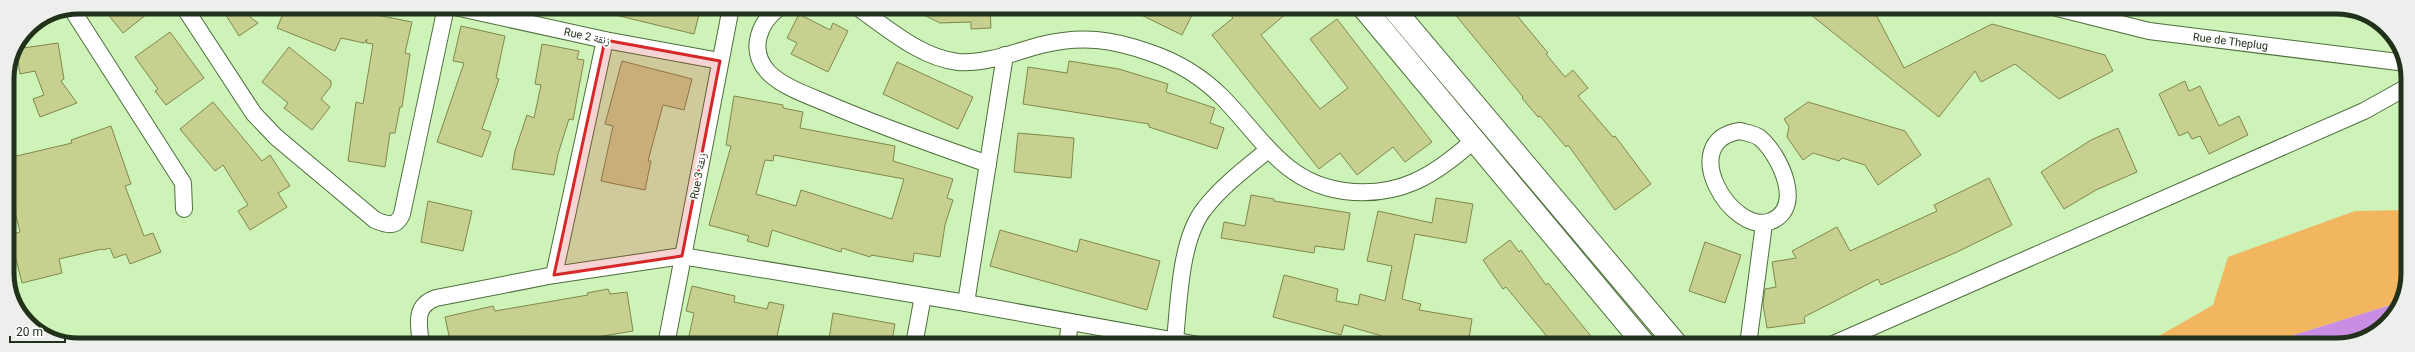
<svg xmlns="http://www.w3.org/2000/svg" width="2415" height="352" viewBox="0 0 2415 352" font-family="Roboto,'Noto Naskh Arabic',sans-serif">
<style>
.green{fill:#f1b65f}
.water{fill:#c98de4}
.building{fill:#c7d08f;stroke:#80884a;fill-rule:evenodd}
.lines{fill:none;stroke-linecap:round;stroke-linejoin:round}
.street-casing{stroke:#4e6f3b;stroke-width:18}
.secondary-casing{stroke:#4e6f3b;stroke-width:24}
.street{stroke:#fff;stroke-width:16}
.secondary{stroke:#fff;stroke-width:22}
.marked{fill:#d62828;fill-opacity:0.2;stroke:#d62828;stroke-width:3;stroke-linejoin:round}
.labels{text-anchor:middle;stroke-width:3.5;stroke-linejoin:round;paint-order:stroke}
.street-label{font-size:11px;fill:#22311a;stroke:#fff}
.rim{fill:none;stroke:#22311a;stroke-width:5}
</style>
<rect width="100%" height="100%" fill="#cdf3b9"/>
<path class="green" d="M2407,210v72l-10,21 -135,42h-119l70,-40 15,-48 127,-46z"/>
<path class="water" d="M2397,303l-13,24 -48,18h-74z"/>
<g class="building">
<path d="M102,7h54l-33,26z"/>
<path d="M221,7h35l-6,10 8,6 -19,13z"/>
<path d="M286,7h88l-2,7 40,8 -7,31 5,1 -8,53h-2l-5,26h-5l-5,34 -37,-6 8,-59 7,2 10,-60 -7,-1 1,-4 -3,4 -23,-5 -6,13 -58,-23z"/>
<path d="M608,7h93l-7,27 -87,-21z"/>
<path d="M908,7h82l1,21 -20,1v-7l-31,1z"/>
<path d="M1125,7h71l-14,28z"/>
<path d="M1225,7h69l-33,28 59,74 28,-21 -38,-49 27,-20 95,123 -27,20 -12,-15 -36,28 -17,-22 -21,16 -107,-134 21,-17z"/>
<path d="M1449,7h61l38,46 -2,1 19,23 8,-7 15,18 -10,8 35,41 2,-1 36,48 -36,26 -47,-65 -2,2 -26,-31 -2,1 -16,-19 1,-1z"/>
<path d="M1801,7h71l32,61 88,-44 113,31 8,16 -54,28 -44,-35 -34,18 -6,-11 -36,46z"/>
<path d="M799,14l31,16 3,-7 15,8 -20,41 -37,-18 6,-11 -10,-5z"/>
<path d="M461,26l44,10 -9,42 3,1 -17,50 9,3 -9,25 -45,-15 27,-79 -11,-2z"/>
<path d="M170,32l34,46 -38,27 -11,-14 3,-2 -23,-32z"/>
<path d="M58,43l6,36 -3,2 16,22 -37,14 -7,-18 11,-4 -9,-24 -15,3 -4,-25z"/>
<path d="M542,44l37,7 -2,8 7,1 -11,60 -4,-1 -11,35 -4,21 -42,-6 3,-18 12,-36 7,3 7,-33 -6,-1z"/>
<path d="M289,47l42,34v5l-10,13 9,8 -18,23 -28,-22 4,-5 -26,-21z"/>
<path d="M622,61l70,18 -8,31 -21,-5 -15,56h3l-6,29 -44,-9 12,-55 -8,-2z"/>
<path d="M1069,61l50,8 49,15 -2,8 49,16 -5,15 14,5 -7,21 -68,-22v-3l-126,-20 5,-37 39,6z"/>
<path d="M897,62l76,35 -15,32 -75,-35z"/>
<path d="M2185,81l4,10 11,-5 19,40 20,-10 9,19 -39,19 -9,-18 -8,3 -4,-7 -9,4 -20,-42z"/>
<path d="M734,96l49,9v3l20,4 -3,16 95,18 -2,15 60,18 -6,19 6,2 -8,25 -5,32 -26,-4 -1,9 -42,-7 -1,2 -28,-9 -1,4 -69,-22 -4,17 -21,-6 2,-5 -40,-11 22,-79 -5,-1zM774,155l130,24 -12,40 -91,-29 -5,16 -40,-12 9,-34 8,1z"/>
<path d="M213,102l49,59 8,-6 20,31 -12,7 9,14 -37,23 -12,-19 10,-6 -25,-40 -8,6 -35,-42z"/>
<path d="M1808,102l97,29 16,24 -43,30 -13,-20 -23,-7 -3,3 -26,-8 -10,7 -16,-23 2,-10 -5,-8z"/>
<path d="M111,126l20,58 -6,2 19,50 9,-3 8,19 -31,12 -4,-10 -12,4 -4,-10 -7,2 -1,-1 -43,10 3,14 -40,10 -12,-48 10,-3 -12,-48v-26l64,-15 -1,-3z"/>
<path d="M2118,128l19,44 -41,18 -32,19 -23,-37 50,-32z"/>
<path d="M1018,133l56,5 -3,40 -57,-6z"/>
<path d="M1989,178l23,47 -55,27 -76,33 -3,-6 -74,38 1,6 -38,5 -4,-24 2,-15 11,-2 -4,-25 24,-4 -4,-7 45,-24 13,24 87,-40 -3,-6z"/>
<path d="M1251,195l23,4v2l76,12 -6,37 -29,-4 -1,7 -93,-15 3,-16 21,4z"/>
<path d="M1436,198l37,6 -7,39 -51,-9 -13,65 19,5 -2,6 53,9 -4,26h-74l-13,-4 1,-5 -38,-11 -3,10 -68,-18 11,-42 54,14 -2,12 22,4 2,-11 25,7 7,-35 -25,-5 11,-50 54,12z"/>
<path d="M428,201l44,10 -9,40 -42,-9z"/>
<path d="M1000,230l77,22 3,-13 80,22 -13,49 -157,-44z"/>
<path d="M1510,240l9,12 2,-2 25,35 2,-2 50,62h-44l-48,-58 -3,2 -20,-29z"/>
<path d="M1705,242l36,13 -16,48 -36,-12z"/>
<path d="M692,286l43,10 -1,6 33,7 2,-7 15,3 -9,40h-88l7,-32 -8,-2z"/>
<path d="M608,289l2,5 17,-2 6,39 -83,14h-27l-1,-9 -35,9h-36l-6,-28 48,-11 2,5 93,-16 -1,-2z"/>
<path d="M833,313l62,11 -3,17 -6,-1 -1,5h-27l-29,-6z"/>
</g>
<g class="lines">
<defs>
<g id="street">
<path d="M184,7l70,107 22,23 99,83c12,5 21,8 27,-6l44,-207"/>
<path d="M455,7l150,33 115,21"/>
<path d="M780,7c-21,15 -32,43 -12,65 15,15 39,23 58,31 53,23 108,42 162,61"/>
<path d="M857,7c30,21 64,51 101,55 28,2 57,-10 83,-17 41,-10 71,-6 110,8 26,9 51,24 71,44 39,39 61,86 122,94 55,7 90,-15 129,-50"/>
<path d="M71,8l112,175 1,26"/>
<path id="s1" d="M2057,8l92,23 257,32"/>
<path d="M1740,131c7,2 15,3 20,7 20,17 45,70 11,83 -39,16 -96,-80 -31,-90z"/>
<path d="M554,275l51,-235"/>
<path d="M966,303l39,-248"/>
<path d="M1175,340c4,-38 5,-102 30,-132 17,-22 41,-40 63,-58"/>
<path d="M421,345c-2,-20 -8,-39 15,-47l118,-23 128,-19 284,47 233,42"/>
<path d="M666,345l65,-338"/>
<path d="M914,345l9,-49"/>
<path d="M1067,345l3,-23"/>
<path d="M1748,345l16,-121"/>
<path d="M1831,345l533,-234 43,-24"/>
</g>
<g id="secondary">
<path d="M1363,7l282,338"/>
<path d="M1392,7l285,338"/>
</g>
</defs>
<use href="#street" class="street-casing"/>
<use href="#secondary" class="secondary-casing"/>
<use href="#street" class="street"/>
<use href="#secondary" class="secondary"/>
</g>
<path class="marked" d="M605,40l115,21 -38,195 -128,19z"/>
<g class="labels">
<g class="street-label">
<text transform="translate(587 36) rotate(12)" y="4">Rue 2 زنقة</text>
<text dy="4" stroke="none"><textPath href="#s1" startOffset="177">Rue de Theplug</textPath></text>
<text transform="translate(698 176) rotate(-79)" y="4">Rue 3 زنقة</text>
</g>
</g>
<path d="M0 0H2415V352H0ZM79 14H2336A65 65 0 0 1 2401 79V273A65 65 0 0 1 2336 338H79A65 65 0 0 1 14 273V79A65 65 0 0 1 79 14Z" fill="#edefed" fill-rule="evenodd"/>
<path class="rim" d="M79 14H2336A65 65 0 0 1 2401 79V273A65 65 0 0 1 2336 338H79A65 65 0 0 1 14 273V79A65 65 0 0 1 79 14Z"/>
<path d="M10 336v6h55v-6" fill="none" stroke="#22311a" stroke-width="2"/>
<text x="16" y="336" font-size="12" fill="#22311a" stroke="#ffffff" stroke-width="3" paint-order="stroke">20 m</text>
</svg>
